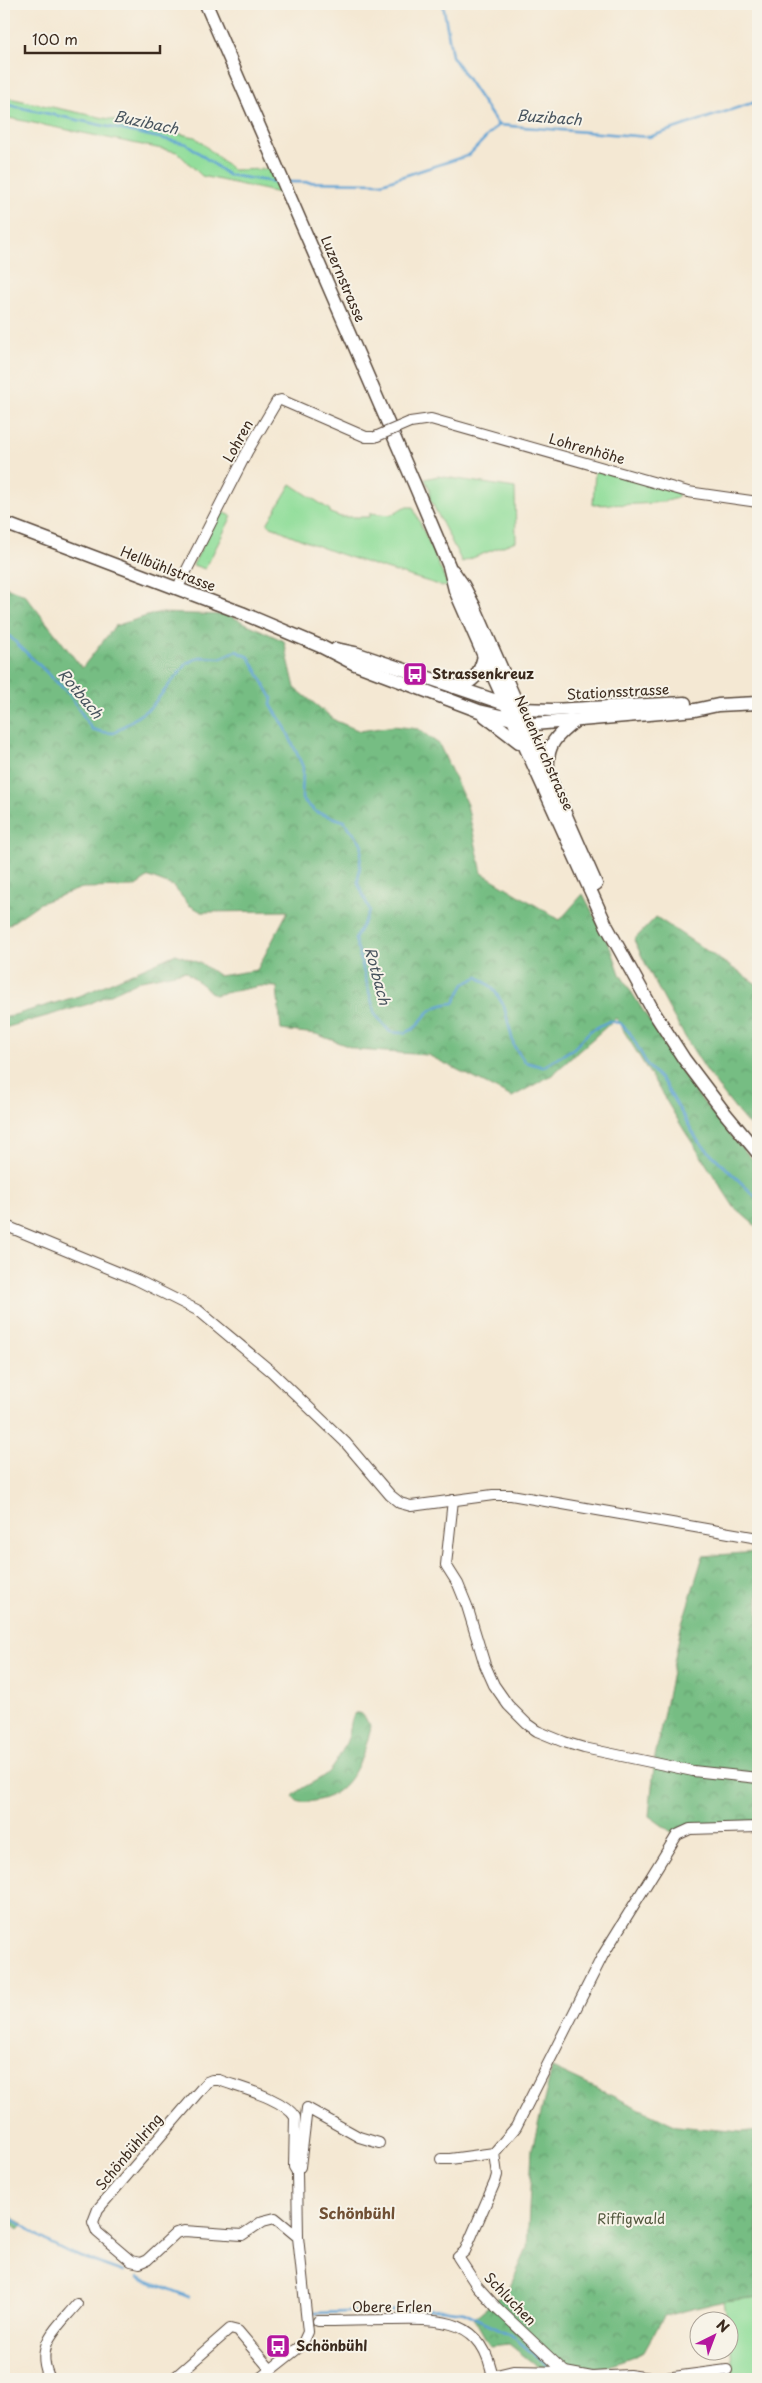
<svg xmlns="http://www.w3.org/2000/svg" width="762" height="2383" viewBox="0 0 762 2383" font-family="'Playpen Sans',sans-serif">
<style>
.grass{fill:#93de9b;stroke:#67845c}
.forest{fill:url(#forest-crowns);stroke:#587450}
.lines{fill:none;stroke-linecap:round;stroke-linejoin:round}
.stream{stroke:#5fa3d4;stroke-width:2.5}
.minor-casing{stroke:#574639;stroke-width:12}
.major-casing{stroke:#574639;stroke-width:15}
.minor{stroke:#fff;stroke-width:10}
.major{stroke:#fff;stroke-width:12}
.minor-bridge-casing{stroke:#574639;stroke-width:12;stroke-linecap:butt}
.minor-bridge{stroke:#fff;stroke-width:10}
.labels{text-anchor:middle;stroke-width:4;stroke-linejoin:round;paint-order:stroke}
.street-label{font-size:14px;fill:#3b2a1e;stroke:#f7f3e8}
.poi-label{font-size:14px;font-weight:bold;fill:#3b2a1e;stroke:#f7f3e8;text-anchor:start}
.park-label{font-size:14px;fill:#51573d;stroke:#f7f3e8}
.water-label{font-size:15px;font-style:italic;fill:#48545e;stroke:#f7f3e8}
.neighbourhood-label{font-size:15px;font-weight:bold;fill:#705034;stroke:#f7f3e8}
</style>
<defs>
<pattern id="forest-crowns" width="20" height="18" patternUnits="userSpaceOnUse" patternTransform="scale(1.25)"><rect width="20" height="18" fill="#76bd83"/><path d="M2 6a3 3 0 1 1 6 0M12 15a3 3 0 1 1 6 0" fill="none" stroke="#629a6b"/></pattern>
</defs>
<rect width="100%" height="100%" fill="#f7f3e8"/>
<filter id="ink" filterUnits="userSpaceOnUse"><feTurbulence type="fractalNoise" baseFrequency=".02" numOctaves="2"/><feDisplacementMap in="SourceGraphic" scale="10" xChannelSelector="R" yChannelSelector="G"/><feConvolveMatrix kernelMatrix="1 2 1 2 8 2 1 2 1" color-interpolation-filters="sRGB"/></filter>
<filter id="wash" filterUnits="userSpaceOnUse"><feTurbulence type="fractalNoise" baseFrequency=".0096" numOctaves="4" result="noise"/><feDisplacementMap in="SourceGraphic" scale="20" xChannelSelector="R" yChannelSelector="G"/><feGaussianBlur stdDeviation="1.12" result="paint"/><feColorMatrix in="noise" values="0 0 0 0 0 0 0 0 0 0 0 0 0 0 0 0 0 1.4 0 .05"/><feComposite in="paint" operator="in"/></filter>
<g filter="url(#wash)">
<rect width="100%" height="100%" fill="#f4e8d3"/>
<g class="grass">
<path d="M4,97l191,40 38,33 37,-1 9,24 -77,-17 -25,-24 -173,-35z"/>
<path d="M595,470l83,22v5c-14,9 -66,7 -85,8z"/>
<path d="M438,476l77,12 1,53 -54,21 -32,-63v-9l-5,-11z"/>
<path d="M291,484l39,26v3l11,4h29v-4l21,2 13,-8h9l36,81c-61,-19 -124,-35 -182,-64z"/>
<path d="M220,511l12,5 -27,53 -12,-4z"/>
<path d="M758,2297v80l-24,2 -4,-37v-22h-3l-3,-19z"/>
</g>
<g class="forest">
<path d="M4,586l21,9 57,73 33,-42 42,-13 71,2 56,26 11,47 41,33 24,10 34,-5 24,3 21,15 28,61 15,68 78,47 23,-26 29,57 8,23 70,111 38,48 30,32v63l-24,-21 -50,-77 -68,-112 -64,57 -40,22 -84,-42 -70,-5 -42,-16 -35,-4 -4,-43 -17,-1 -46,9 -29,-24 -44,9 -52,24 -85,24v-10l78,-23 94,-41 26,10 17,12 38,-6 31,-59 -86,1 -13,-7 -16,-19 -24,-9 -15,10 -52,1 -42,15 -36,25z"/>
<path d="M656,917l102,68v150c-53,-56 -91,-126 -124,-195z"/>
<path d="M758,1552v273c-24,0 -65,-5 -85,8l-24,-17 6,-59 26,-130 22,-71z"/>
<path d="M356,1713h4l11,13c-6,29 -20,68 -53,74 -9,2 -15,4 -23,0l-2,-4c11,-13 30,-14 40,-30 6,-9 13,-21 16,-31 2,-9 1,-16 7,-22z"/>
<path d="M552,2068l125,58 64,6 17,-2v167l-34,4 -60,15 -20,36 -53,20 -53,-5 -29,-23 -19,2 -16,-28 35,-29 18,-40 5,-100z"/>
<path d="M4,2207l11,12 9,5 -6,6 -14,-12z"/>
</g>
<g class="lines">
<g class="stream">
<path d="M443,4l9,52 46,69"/>
<path d="M4,104l183,40 41,31 47,7"/>
<path d="M288,182l94,1 87,-28 29,-30 151,12 109,-36"/>
<path d="M4,631l65,63 23,35 10,3 12,1 37,-26 36,-44 13,-6 21,1 15,-7 13,6 23,41 -1,7 14,22 18,40 -1,32 14,13 28,9 18,23 -4,39 12,28 -15,28 20,75 15,18c5,0 13,2 17,0 19,-6 12,-26 47,-29l10,-19 14,-7 15,11 11,18 10,40 11,16 18,5 31,-19 16,-17 19,-10 11,2 10,10 18,33 16,17 34,58 60,58"/>
<path d="M4,2213l46,30 20,10 53,19"/>
<path d="M138,2277l51,20"/>
<path d="M315,2313l125,-4 24,3 46,22 40,34"/>
<path d="M562,2376l7,3"/>
</g>
</g>
</g>
<g filter="url(#ink)">
<g class="lines">
<defs>
<g id="minor">
<path d="M410,422l21,-3 257,73 70,10"/>
<path d="M177,589l70,-137 30,-51 4,-1 85,37h9"/>
<path d="M4,1225l133,55 62,31 73,61 73,70 45,53 10,8 11,3 82,-11h18l247,43"/>
<path d="M453,1500l-7,65 12,19 9,22 18,59 9,20 14,20 19,19 10,7 27,11 20,6 109,23 65,7"/>
<path d="M494,2153l3,22 -2,7 -30,69 -7,6 19,29 19,21 69,65"/>
<path d="M441,2159h9l44,-6 22,-26 87,-172 74,-120 13,-6 68,-2"/>
<path d="M300,2167l7,-59 52,29 20,6"/>
<path d="M318,2321c24,0 49,-1 73,-1 51,-1 93,-2 102,59"/>
<path d="M492,2376l21,-5 52,1 27,5 37,-2 29,4 69,-9"/>
<path d="M50,2379c-17,-34 7,-51 27,-75"/>
<path d="M173,2379l57,-50 8,2 33,39"/>
<path d="M259,2379l43,-34 6,-13 -10,-95 -1,-65 -3,-5 1,-50c-12,-19 -55,-29 -76,-37h-7l-5,2 -109,127 -5,13 4,10 34,29 9,2 7,-3 29,-27 8,-2 58,4 21,-14 12,-3 23,19"/>
</g>
<g id="major">
<path d="M206,4l208,479 35,83 6,24 29,66 122,269 49,89 29,45 40,53 34,41"/>
<path d="M4,523l238,90 78,33 35,18 124,47 55,13 161,-14 23,-5 40,-2"/>
<path d="M453,571l10,14 11,21 122,278"/>
<path d="M336,649l19,4 165,56 32,1 133,-7"/>
<path d="M454,687c19,-3 26,-13 30,-31"/>
<path d="M485,716l34,26"/>
<path d="M548,768c-2,-23 9,-33 27,-47"/>
</g>
</defs>
<use href="#minor" class="minor-casing"/>
<use href="#major" class="major-casing"/>
<use href="#minor" class="minor"/>
<use href="#major" class="major"/>
<defs>
<path id="minor-bridge" d="M375,437l35,-15"/>
</defs>
<use href="#minor-bridge" class="minor-bridge-casing"/>
<use href="#minor-bridge" class="minor-bridge"/>
</g>
</g>
<defs>
<symbol id="bus-square" viewBox="-11 -11 22 22"><rect x="-9" y="-9" width="18" height="18" rx="4" fill="#b5179e" stroke="#f7f3e8"/><path d="M-5-6H5V4H4V6H2V4H-2V6H-4V4H-5ZM-3.5-4V0h7V-4ZM-3.5 1.2v1.5H-2V1.2ZM2 1.2v1.5H3.5V1.2Z" fill="#fff"/></symbol>
</defs>
<g fill-rule="evenodd">
<use href="#bus-square" x="401" y="660" width="28" height="28"/>
<use href="#bus-square" x="264" y="2332" width="28" height="28"/>
</g>
<g class="labels">
<g class="street-label">
<text transform="translate(343 279) rotate(67)" y="5">Luzernstrasse</text>
<text transform="translate(238 441) rotate(-61)" y="5">Lohren</text>
<text transform="translate(587 449) rotate(16)" y="5">Lohrenhöhe</text>
<text transform="translate(168 569) rotate(21)" y="5">Hellbühlstrasse</text>
<text transform="translate(618 692) rotate(-3)" y="5">Stationsstrasse</text>
<text transform="translate(544 753) rotate(66)" y="5">Neuenkirchstrasse</text>
<text transform="translate(129 2152) rotate(-50)" y="5">Schönbühlring</text>
<text transform="translate(510 2299) rotate(46)" y="5">Schluchen</text>
<text x="392" y="2312">Obere Erlen</text>
</g>
<g class="poi-label">
<text x="432" y="679">Strassenkreuz</text>
<text x="296" y="2351">Schönbühl</text>
</g>
<g class="park-label">
<text x="631" y="2224">Riffigwald</text>
</g>
<g class="water-label">
<text transform="translate(549 118) rotate(4)" y="5">Buzibach</text>
<text transform="translate(146 123) rotate(12)" y="5">Buzibach</text>
<text transform="translate(80 694) rotate(50)" y="5">Rotbach</text>
<text transform="translate(377 976) rotate(75)" y="5">Rotbach</text>
</g>
<g class="neighbourhood-label">
<text x="357" y="2219">Schönbühl</text>
</g>
</g>
<rect width="762" height="2383" fill="none" stroke="#f7f3e8" stroke-width="20"/>
<g transform="translate(714 2336) rotate(42)"><circle r="24" fill="#f7f3e8" stroke="#aca397"/>
<path d="M0-4L9 19L0 12L-9 19Z" fill="#b5179e"/>
<text y="-8" font-size="14" font-weight="bold" text-anchor="middle" fill="#3b2a1e">N</text>
</g>
<path d="M25 45v8h135v-8" fill="none" stroke="#3b2a1e" stroke-width="2.5"/>
<text x="32" y="45" font-size="15" fill="#3b2a1e" stroke="#f7f3e8" stroke-width="4" paint-order="stroke">100 m</text>
</svg>
